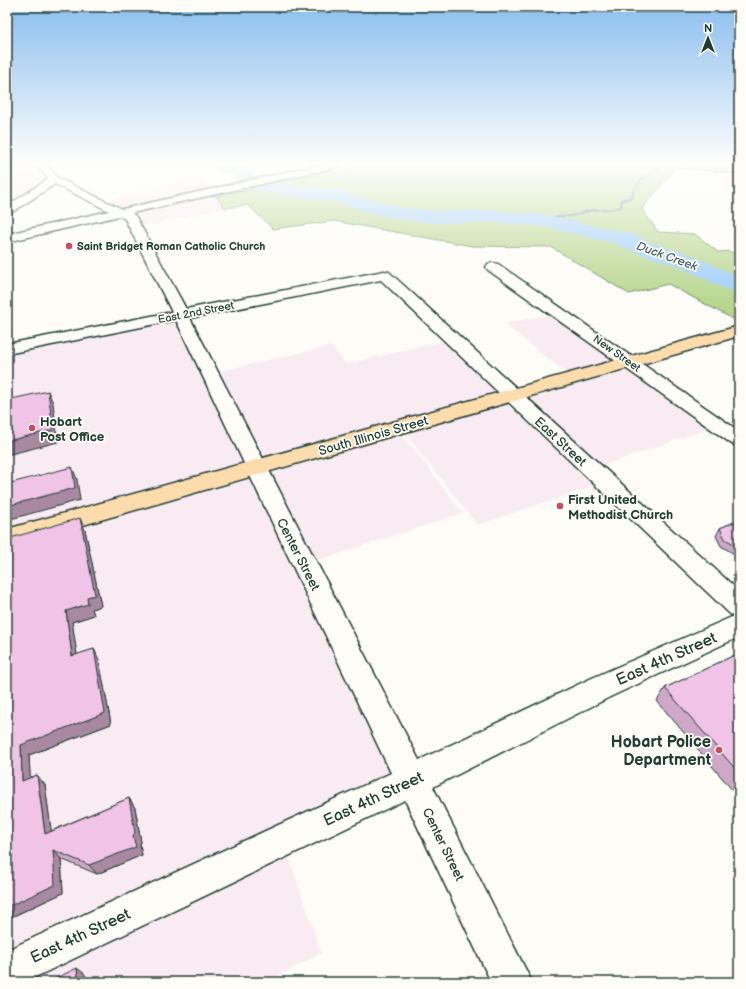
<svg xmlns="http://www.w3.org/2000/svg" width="746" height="989" viewBox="0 0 746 989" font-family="'Balsamiq Sans',sans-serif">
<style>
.built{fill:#f9ebf2}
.green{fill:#b8d68f;stroke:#6c8a62}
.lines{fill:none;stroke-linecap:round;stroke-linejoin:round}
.stream{fill:#6b93aa;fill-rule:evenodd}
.river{fill:#9ecdf9;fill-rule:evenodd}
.minor-casing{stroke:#1f3d34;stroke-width:3}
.major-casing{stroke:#1f3d34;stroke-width:3}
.minor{fill:#fdfcf7;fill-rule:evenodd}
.major{fill:#fcdcac;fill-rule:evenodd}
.rail{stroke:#1f3d34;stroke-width:1.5}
.wall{fill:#cfa8c7;stroke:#1f3d34}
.shaded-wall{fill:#a988a2;stroke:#1f3d34}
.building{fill:#f1c3e7;stroke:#1f3d34}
.poi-dot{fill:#d1495b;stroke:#fdfcf7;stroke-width:1.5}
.labels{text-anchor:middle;stroke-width:3.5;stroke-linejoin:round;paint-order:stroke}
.far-poi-label{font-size:11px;font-weight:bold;fill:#1f3d34;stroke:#fdfcf7;text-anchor:start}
.far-street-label{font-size:11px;fill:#1f3d34;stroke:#fdfcf7}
.far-water-label{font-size:12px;font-style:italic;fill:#3f6165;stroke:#fdfcf7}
.poi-label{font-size:13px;font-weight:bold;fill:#1f3d34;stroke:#fdfcf7;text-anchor:start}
.street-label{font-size:13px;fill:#1f3d34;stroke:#fdfcf7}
.near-street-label{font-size:16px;fill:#1f3d34;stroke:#fdfcf7}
.near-poi-label{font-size:16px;font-weight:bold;fill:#1f3d34;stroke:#fdfcf7;text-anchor:end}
</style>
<rect width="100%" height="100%" fill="#fdfcf7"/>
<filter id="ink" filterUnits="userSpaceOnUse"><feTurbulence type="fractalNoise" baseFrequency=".025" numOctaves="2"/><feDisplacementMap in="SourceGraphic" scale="8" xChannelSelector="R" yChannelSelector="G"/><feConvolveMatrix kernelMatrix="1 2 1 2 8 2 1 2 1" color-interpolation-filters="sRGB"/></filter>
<g filter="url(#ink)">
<g class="built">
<path d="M37,164l16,16 -39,25h-7v-27l17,-13z"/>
<path d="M193,178l29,12 -100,22 -19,-10z"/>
<path d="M213,193l12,15 -88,19 -14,-14z"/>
<path d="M557,313l70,49 -56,15 -67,-53z"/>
<path d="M180,316l227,462 -123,64 37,111 -54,29h-260v-632z"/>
<path d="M452,339l59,56 -254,70 -45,-92 119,-27 15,18z"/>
<path d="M629,363l87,63 -123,43 -78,-73z"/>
<path d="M512,397l92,86 -127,42 -76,-97z"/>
<path d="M398,429l65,84 -156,51 -48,-95z"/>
</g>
<g class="green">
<path d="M362,164h276l36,5 -32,40 16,23 37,2 23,18 11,-1 10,5v61l-6,2 -65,-35 -39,10 -78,-47 -79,-1 -138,-25 -61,8 -25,-24 -23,3 -9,-11 115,-26 8,1z"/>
<path d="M681,164h58v7z"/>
</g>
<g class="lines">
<path class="stream" d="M654,165h2l5,5 -20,11 -2,6 -5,4v7l-11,3v6c-11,4 -22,3 -34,5 -6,1 -12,4 -18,5 -10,1 -15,-2 -24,5l-3,-1c9,-7 17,-5 27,-6 5,-1 10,-3 15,-5 12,-2 23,0 34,-4v-7l11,-3 1,-5 5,-5 2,-6 19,-10 -4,-3z"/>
<path class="river" d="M211,164h25l12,6 5,6 12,5 75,10 63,17 39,3 54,-1 50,5 86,19 20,9 37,11 50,23v16l-9,-2 -57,-27 -37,-11 -19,-9 -71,-17 -50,-5 -54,1 -39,-3 -34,-8 -29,-9 -57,-8 -28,-5 -15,-6 -8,-9 -19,-7z"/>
<defs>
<g id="minor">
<path d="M35,164h11l12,14 64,31 201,-45h19l-5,3 -205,46 4,4 50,92 198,-38 5,1 350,319v46l-127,59 -179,91 99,195h-41l-86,-182 -380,182h-18v-32l384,-177 -215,-453 -169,34v-10l165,-32 -47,-93 -6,-3 -112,26v-8l102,-23 -54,-27 -44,29 -4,1v-8l41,-27zM381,280l349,334 4,2 -142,62 -173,82 -229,-442z"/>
<path d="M493,263l5,1 241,167v15l-7,-2 -244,-174 -2,-3 2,-3z"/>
</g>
<path id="major" d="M739,326v10l-732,211v-18z"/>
</defs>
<use href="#minor" class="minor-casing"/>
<use href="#major" class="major-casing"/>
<use href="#minor" class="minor"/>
<use href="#major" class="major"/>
<path class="rail" d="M656,164l83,10"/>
</g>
<g class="wall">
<path d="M739,520v37l-18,-11 -5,-10 4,-8z"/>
<path d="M85,530l16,76 -9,3 2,6 -22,7 5,33 17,-6 5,11 12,64 -82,31 1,23 7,-3 8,10 6,46 78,-33 6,10 6,34 -1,3 2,10 -45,19 -36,-15 2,34 -56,26v-380z"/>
<path d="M739,653v145l-82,-97 8,-13z"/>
</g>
<g class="shaded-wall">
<path d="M48,391l5,12 5,39 -51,13v-14z"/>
<path d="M72,467l5,12 3,21 -73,20v-14z"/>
<path d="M80,518l5,12 16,76 -9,3 2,6 -22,7 7,45 -7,-11 -6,-45 21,-14z"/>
<path d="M94,649l5,11 12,64 -82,31 2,36 -9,-10 -1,-36z"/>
<path d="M37,775l8,10 8,58 -8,-9z"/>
<path d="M129,798l6,10 6,34 -1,3 2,10 -45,19 -8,-9 44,-29z"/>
<path d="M53,850l8,9 2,34 -56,26v-12z"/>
<path d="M77,968l8,6 1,8h-8z"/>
</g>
<g class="building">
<path d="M48,391l5,39 -46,11v-41z"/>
<path d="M72,467l3,21 -68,18v-22z"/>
<path d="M80,518l15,77 -8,2 1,7 -22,7 6,45 22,-7 11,64 -84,32 1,36 15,-6 8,59 84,-36 6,35 -2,3 3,11 -47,18 -36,-15 2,35 -48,22v-368z"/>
<path d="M739,520v27l-14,-8 -5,-11z"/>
<path d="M739,653v120l-74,-85z"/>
<path d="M77,968l1,14h-30z"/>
</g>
</g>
<linearGradient id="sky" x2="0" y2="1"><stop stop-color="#8abeef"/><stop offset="0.54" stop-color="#fefefb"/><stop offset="1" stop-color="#fefefb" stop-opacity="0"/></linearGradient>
<rect width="746" height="303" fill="url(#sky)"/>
<g class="poi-dot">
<circle cx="69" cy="246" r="4"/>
<circle cx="32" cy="428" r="4"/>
<circle cx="560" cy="506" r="4"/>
<circle cx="719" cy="750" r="4"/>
</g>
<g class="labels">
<g class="far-poi-label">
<text x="77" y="250">Saint Bridget Roman Catholic Church</text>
</g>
<g class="far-street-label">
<text transform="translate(196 312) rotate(-11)" y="4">East 2nd Street</text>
<text transform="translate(617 353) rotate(35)" y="4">New Street</text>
</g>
<g class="far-water-label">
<text transform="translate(667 256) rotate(20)" y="4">Duck Creek</text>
</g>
<g class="poi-label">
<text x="40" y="426">Hobart<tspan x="40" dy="15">Post Office</tspan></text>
<text x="568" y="504">First United<tspan x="568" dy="15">Methodist Church</tspan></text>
</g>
<g class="street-label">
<text transform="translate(373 435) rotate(-16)" y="5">South Illinois Street</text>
<text transform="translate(561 441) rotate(43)" y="5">East Street</text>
<text transform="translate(299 554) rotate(63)" y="5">Center Street</text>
<text transform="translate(444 844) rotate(64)" y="5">Center Street</text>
</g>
<g class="near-street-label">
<text transform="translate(666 658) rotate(-24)" y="6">East 4th Street</text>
<text transform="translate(373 798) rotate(-25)" y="6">East 4th Street</text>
<text transform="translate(80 935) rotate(-25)" y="6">East 4th Street</text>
</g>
<g class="near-poi-label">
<text x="711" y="747">Hobart Police<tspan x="711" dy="18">Department</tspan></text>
</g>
</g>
<rect width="746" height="989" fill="none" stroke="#fdfcf7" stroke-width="24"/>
<rect x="12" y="12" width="722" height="965" fill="none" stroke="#1f3d34" stroke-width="1.5" filter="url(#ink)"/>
<g transform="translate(708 38)" stroke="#fdfcf7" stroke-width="3" paint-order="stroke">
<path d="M0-3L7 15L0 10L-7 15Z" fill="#1f3d34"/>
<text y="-6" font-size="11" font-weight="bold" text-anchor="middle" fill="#1f3d34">N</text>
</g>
</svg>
